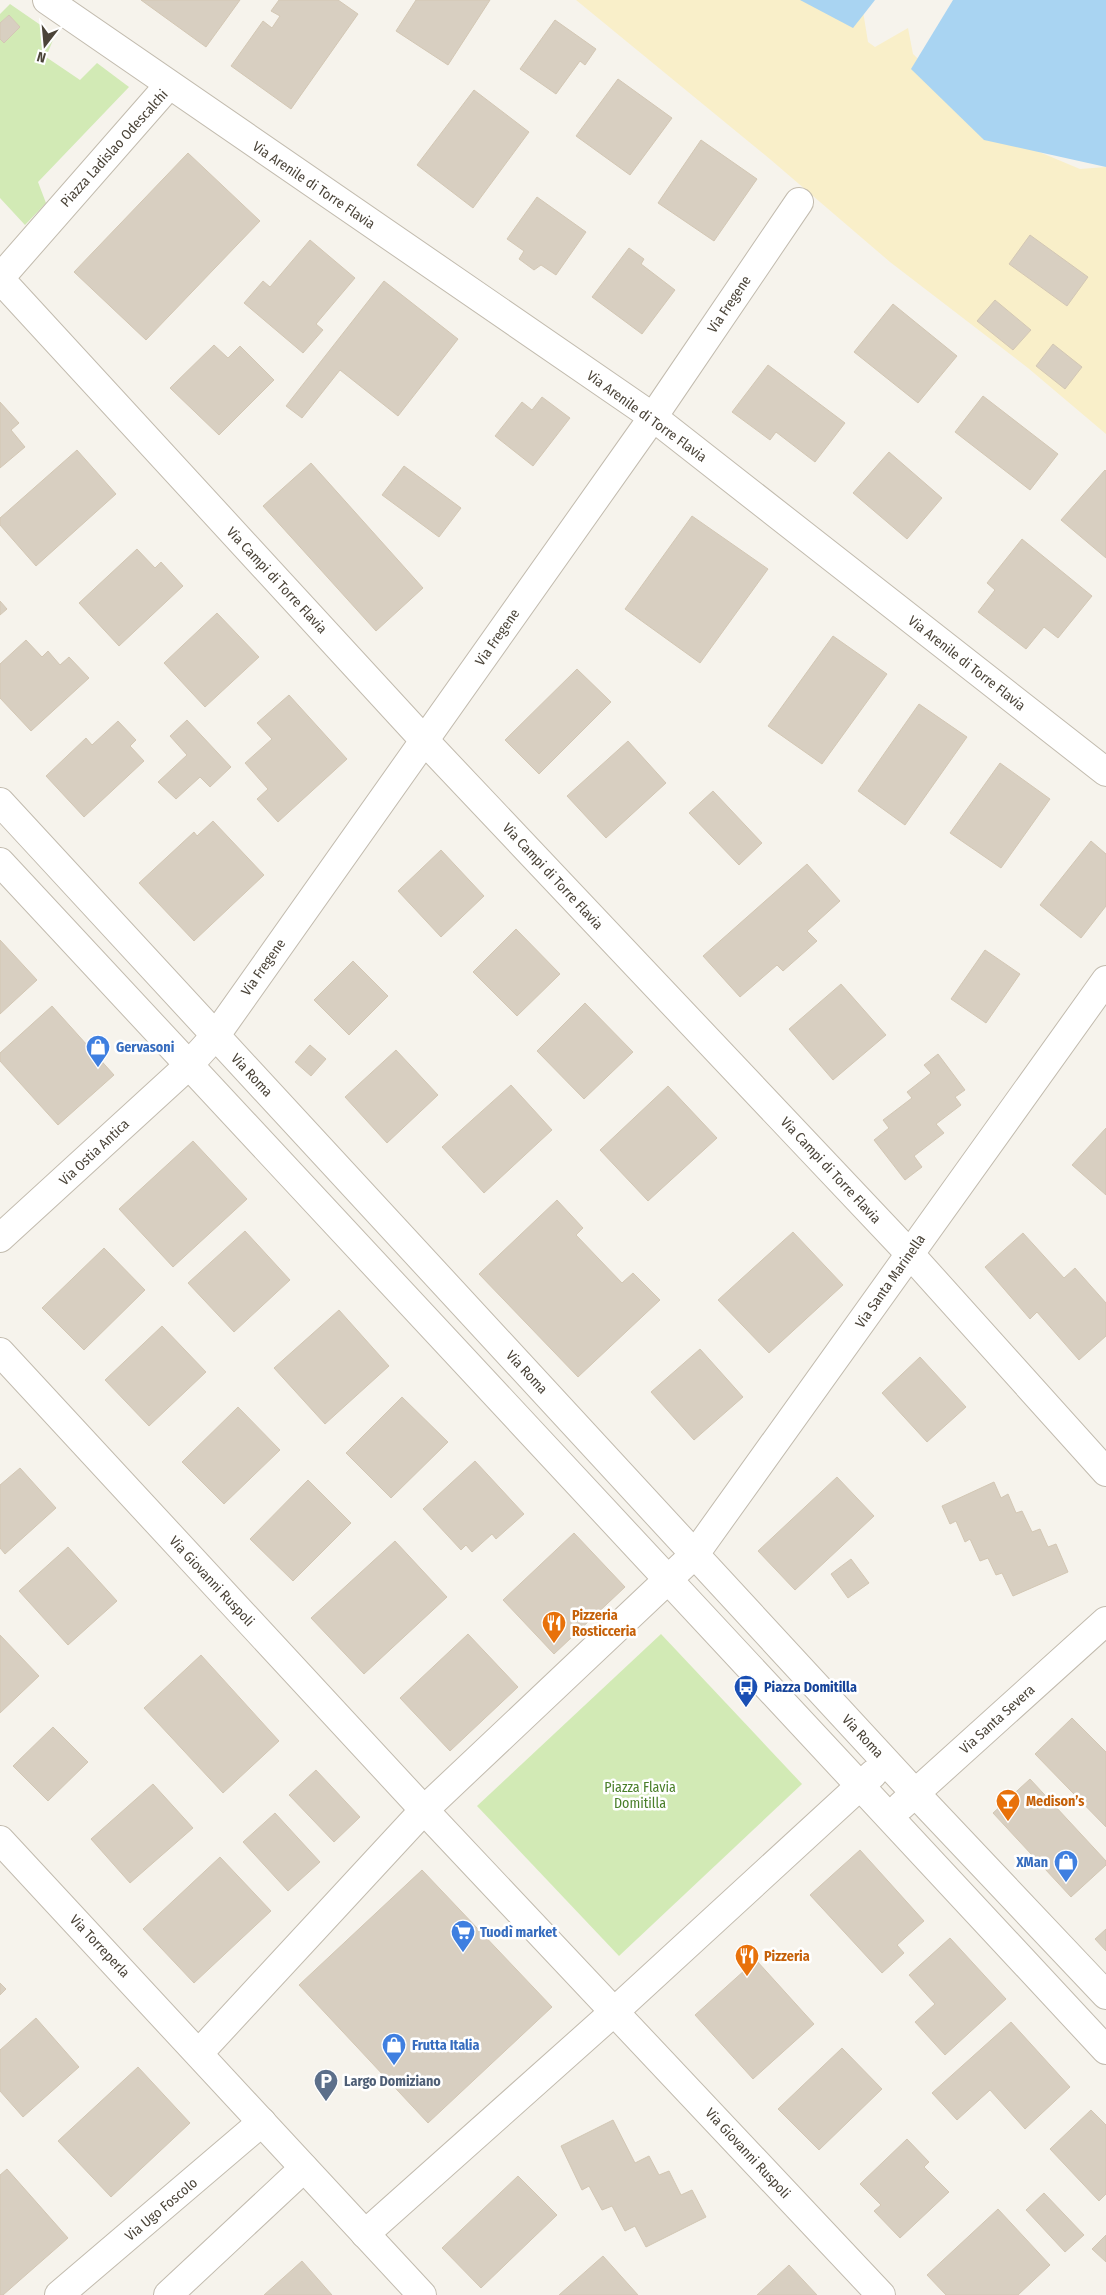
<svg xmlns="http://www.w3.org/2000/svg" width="1106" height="2295" viewBox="0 0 1106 2295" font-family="'Fira Sans Condensed',sans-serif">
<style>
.green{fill:#d2eab5}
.sand{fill:#f9efc9}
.water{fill:#a9d4f2}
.building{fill:#d8cfc1;stroke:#d3c7b4}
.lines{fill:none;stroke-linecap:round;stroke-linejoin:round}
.minor-casing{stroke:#c2bbae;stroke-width:30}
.minor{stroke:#fff;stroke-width:28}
.labels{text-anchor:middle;stroke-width:5;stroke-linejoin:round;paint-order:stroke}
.street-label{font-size:14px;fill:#4b4439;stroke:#fff}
.shop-label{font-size:14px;font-weight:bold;fill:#366cbe;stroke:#fff;text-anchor:start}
.food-label{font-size:14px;font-weight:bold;fill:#c56008;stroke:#fff;text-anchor:start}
.transit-label{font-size:14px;font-weight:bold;fill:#164399;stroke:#fff;text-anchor:start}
.park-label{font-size:14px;fill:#4a7f2a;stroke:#fff}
.service-label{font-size:14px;font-weight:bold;fill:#4e5e75;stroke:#fff;text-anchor:start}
</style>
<rect width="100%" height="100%" fill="#f6f3ec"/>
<g class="green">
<path d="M10,4l45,31 -9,22 34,23 17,-17 32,24 -91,95 8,21 -21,22 -25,-27v-159l4,3 16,-15 -11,-12 -9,8v-9z"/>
<path d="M661,1634l141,150 -183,172 -142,-150z"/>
</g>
<path class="sand" d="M576,0h239l47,5 6,37 7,5 33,-19 5,26 83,80 84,35 26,-2v267l-78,-66 -138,-106 -119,-102z"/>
<g class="water">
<path d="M800,0h75l-22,28z"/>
<path d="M953,0h153v167l-122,-27 -73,-71z"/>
</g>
<g class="building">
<path d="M141,0h99l-34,47z"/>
<path d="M279,0h59l20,14 -67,95 -60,-43 32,-45 9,7 8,-12 -9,-5z"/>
<path d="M416,0h74l-42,65 -52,-34z"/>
<path d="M9,15l11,12 -16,16 -4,-4v-16z"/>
<path d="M555,20l41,29 -11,16 -5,-4 -24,33 -36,-25z"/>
<path d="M618,79l54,39 -42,57 -54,-39z"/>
<path d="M474,90l55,42 -56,76 -56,-43z"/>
<path d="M701,140l56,39 -43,62 -56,-38z"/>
<path d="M188,153l72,68 -114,119 -72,-68z"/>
<path d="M537,197l49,35 -30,43 -15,-10 -7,5 -15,-11 5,-8 -17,-12z"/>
<path d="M1030,235l58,42 -21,29 -58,-42z"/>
<path d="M310,240l45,38 -39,46 7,6 -20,23 -59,-50 19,-22 7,6z"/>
<path d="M629,248l15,11 -3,5 34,26 -33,44 -50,-37z"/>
<path d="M384,281l74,58 -60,77 -58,-46 -38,48 -16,-12z"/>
<path d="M995,300l36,30 -18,20 -36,-29z"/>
<path d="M893,304l64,52 -39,47 -64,-51z"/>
<path d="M1053,344l29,23 -17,22 -29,-23z"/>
<path d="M214,345l14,13 12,-12 34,34 -55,55 -49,-47z"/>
<path d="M768,365l77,58 -30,39 -39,-30 -6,8 -38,-28z"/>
<path d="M983,396l75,58 -28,36 -75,-58z"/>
<path d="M542,397l28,21 -37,48 -38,-30 27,-34 10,8z"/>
<path d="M0,402l19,21 -8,7 14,17 -25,21z"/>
<path d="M77,450l39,44 -80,72 -36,-41v-7z"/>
<path d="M889,452l53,46 -35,41 -54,-46z"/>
<path d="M311,463l112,125 -47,43 -113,-125z"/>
<path d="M404,466l57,42 -22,29 -57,-42z"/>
<path d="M1105,470l1,1v87l-45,-38z"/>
<path d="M692,516l76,53 -68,94 -75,-54z"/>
<path d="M1022,539l70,57 -34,42 -14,-11 -18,22 -48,-37 17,-22 -8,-7z"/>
<path d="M137,549l18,19 6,-6 22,24 -64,60 -40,-43z"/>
<path d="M0,601l7,8 -7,6z"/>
<path d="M217,613l42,44 -54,50 -41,-44z"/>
<path d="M833,636l54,38 -65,90 -54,-38z"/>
<path d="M26,640l16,17 6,-6 12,14 9,-8 20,21 -58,53 -31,-33v-34z"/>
<path d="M577,669l34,33 -72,72 -34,-34z"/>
<path d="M289,695l58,64 -69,63 -21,-23 11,-10 -23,-26 27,-24 -15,-16z"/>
<path d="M919,704l48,33 -62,88 -47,-34z"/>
<path d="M187,720l44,47 -21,20 -10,-10 -24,22 -18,-17 29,-27 -17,-19z"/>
<path d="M118,721l18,19 -6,6 14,15 -60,56 -38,-41 40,-38 6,7z"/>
<path d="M628,741l38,42 -60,55 -39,-42z"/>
<path d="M1000,763l50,36 -49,69 -51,-35z"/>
<path d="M713,791l49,52 -23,22 -50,-52z"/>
<path d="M213,821l51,54 -70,66 -55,-58 55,-51 3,4z"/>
<path d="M1091,841l15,13v52l-25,32 -41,-33z"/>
<path d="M441,850l43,46 -43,41 -43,-46z"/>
<path d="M807,864l33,37 -33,30 10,10 -34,30 -6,-6 -37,32 -37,-41z"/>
<path d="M516,929l44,45 -43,42 -44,-44z"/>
<path d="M0,940l37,40 -37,34z"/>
<path d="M985,950l35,24 -34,49 -35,-24z"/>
<path d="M353,961l35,35 -39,39 -35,-35z"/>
<path d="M841,984l45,51 -53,45 -44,-51z"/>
<path d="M585,1003l48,49 -49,47 -47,-48z"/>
<path d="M52,1006l62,69 -56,50 -58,-64v-8z"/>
<path d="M310,1045l16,14 -15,17 -16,-14z"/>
<path d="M396,1050l42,45 -51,48 -42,-46z"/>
<path d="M938,1054l27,36 -10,7 6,8 -25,19 8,9 -30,23 8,11 -17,13 -31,-40 15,-12 -6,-8 29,-22 -5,-6 24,-19 -7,-8z"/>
<path d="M511,1085l41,45 -68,63 -42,-46z"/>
<path d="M668,1086l49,52 -69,63 -48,-51z"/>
<path d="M1106,1128v67l-34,-30z"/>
<path d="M193,1141l54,58 -74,68 -54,-58z"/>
<path d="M557,1200l26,28 -7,7 46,48 11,-10 27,27 -82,77 -99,-103z"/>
<path d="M245,1231l45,49 -56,52 -46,-49z"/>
<path d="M793,1232l50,53 -74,68 -51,-53z"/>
<path d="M1023,1233l41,45 11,-10 31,35v33l-27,24 -42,-48 -7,7 -45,-52z"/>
<path d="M104,1248l41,42 -61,60 -42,-42z"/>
<path d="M339,1310l50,56 -64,58 -51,-56z"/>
<path d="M162,1326l44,46 -57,54 -44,-46z"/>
<path d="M700,1349l43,48 -49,43 -43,-48z"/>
<path d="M920,1357l46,50 -39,35 -45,-49z"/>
<path d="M402,1397l46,45 -57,56 -45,-45z"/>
<path d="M238,1407l42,43 -56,54 -42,-42z"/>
<path d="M475,1461l49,53 -28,25 -4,-5 -20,18 -6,-7 -5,5 -38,-41z"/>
<path d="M20,1468l36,40 -51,46 -5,-6v-63z"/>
<path d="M837,1477l37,39 -79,74 -37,-39z"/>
<path d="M308,1480l43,43 -58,58 -43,-42z"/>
<path d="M994,1482l7,16 7,-4 8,19 6,-2 10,21 8,-3 8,18 8,-3 12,28 -55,24 -11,-23 -6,2 -8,-17 -8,3 -10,-22 -5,3 -9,-21 -6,3 -8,-18z"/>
<path d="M574,1533l51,54 -71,67 -51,-54z"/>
<path d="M395,1541l52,56 -83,77 -53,-56z"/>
<path d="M68,1547l49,54 -49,44 -49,-54z"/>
<path d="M851,1559l18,24 -21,15 -17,-24z"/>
<path d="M468,1634l50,53 -68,64 -50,-53z"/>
<path d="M0,1635l39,41 -39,37z"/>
<path d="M201,1655l78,86 -56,52 -79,-85z"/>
<path d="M1072,1718l34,34v75l-71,-73z"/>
<path d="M53,1727l35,35 -40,39 -35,-35z"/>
<path d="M316,1770l44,47 -26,25 -45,-47z"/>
<path d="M1030,1779l76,82v4l-35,32 -78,-84z"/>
<path d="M153,1784l40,44 -63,55 -39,-44z"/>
<path d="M275,1813l45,49 -32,29 -45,-49z"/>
<path d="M860,1850l64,71 -27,24 7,8 -22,20 -72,-78z"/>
<path d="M220,1857l51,54 -77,72 -51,-54z"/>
<path d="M422,1870l130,137 -124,116 -129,-138z"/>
<path d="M1106,1929v22l-11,-12z"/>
<path d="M950,1938l56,61 -61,56 -30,-33 20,-18 -26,-29z"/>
<path d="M756,1960l58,64 -61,55 -58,-64z"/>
<path d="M0,1983l6,6 -6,6z"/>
<path d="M36,2018l43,49 -56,50 -23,-26v-41z"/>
<path d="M1011,2022l59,65 -45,42 -35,-39 -33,30 -25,-27z"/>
<path d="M842,2048l40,41 -63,61 -41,-41z"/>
<path d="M138,2067l52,56 -79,74 -53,-56z"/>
<path d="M1091,2110l15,15v69l-7,7 -49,-52z"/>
<path d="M613,2120l22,43 14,-7 10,19 10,-4 12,24 11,-5 14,27 -60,30 -11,-21 -10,5 -13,-25 -10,4 -13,-24 -7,4 -21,-44z"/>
<path d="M907,2139l22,23 -5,5 25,25 -49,46 -26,-27 7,-6 -21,-21z"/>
<path d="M7,2169l61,69 -65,57h-3v-120z"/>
<path d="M518,2176l39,39 -76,73 -39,-40z"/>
<path d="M1044,2193l40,42 -19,17 -39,-42z"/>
<path d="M998,2209l52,56 -32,30h-72l-19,-20z"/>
<path d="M1106,2235v27l-14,-13z"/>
<path d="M603,2256l35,39h-79z"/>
<path d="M302,2261l30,34h-68z"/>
<path d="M789,2265l28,30h-60z"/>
</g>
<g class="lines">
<defs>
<g id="minor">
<path d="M47,0l606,417 453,355"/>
<path d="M0,278l169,-193"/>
<path d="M0,279l424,461 485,513 197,219"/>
<path d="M0,802l915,991 191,202"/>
<path d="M0,862l1106,1188"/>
<path d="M0,1238l188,-172 28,-31 437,-618 146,-215"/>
<path d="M0,1352l424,458 457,485"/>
<path d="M901,1806l205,-185"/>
<path d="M0,1840l422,455"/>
<path d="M199,2053l225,-243 271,-256 411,-574"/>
<path d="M365,2234l250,-223 258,-237"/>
<path d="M59,2295l203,-173"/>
<path d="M168,2295l136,-127"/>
</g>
</defs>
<use href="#minor" class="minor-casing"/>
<use href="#minor" class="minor"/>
</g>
<defs>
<symbol id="shop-pin" viewBox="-11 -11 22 30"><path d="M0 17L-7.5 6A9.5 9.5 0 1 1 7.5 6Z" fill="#3f7fe0" stroke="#fff"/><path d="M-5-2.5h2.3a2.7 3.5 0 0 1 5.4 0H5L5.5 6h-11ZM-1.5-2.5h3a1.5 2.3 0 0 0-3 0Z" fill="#fff"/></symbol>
<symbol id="restaurant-pin" viewBox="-11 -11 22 30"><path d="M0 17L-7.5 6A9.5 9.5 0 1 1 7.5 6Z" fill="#e8710a" stroke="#fff"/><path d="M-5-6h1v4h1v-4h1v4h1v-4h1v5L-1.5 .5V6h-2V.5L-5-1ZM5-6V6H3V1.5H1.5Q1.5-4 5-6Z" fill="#fff"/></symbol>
<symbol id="bus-pin" viewBox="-11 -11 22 30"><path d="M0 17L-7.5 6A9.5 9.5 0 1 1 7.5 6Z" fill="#1a4fb4" stroke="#fff"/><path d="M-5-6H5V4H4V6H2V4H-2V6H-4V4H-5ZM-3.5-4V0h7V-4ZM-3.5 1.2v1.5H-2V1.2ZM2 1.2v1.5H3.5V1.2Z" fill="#fff"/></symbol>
<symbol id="bar-pin" viewBox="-11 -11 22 30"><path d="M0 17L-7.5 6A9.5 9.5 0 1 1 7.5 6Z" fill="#e8710a" stroke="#fff"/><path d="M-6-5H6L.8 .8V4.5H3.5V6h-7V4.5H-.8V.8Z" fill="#fff"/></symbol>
<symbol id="supermarket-pin" viewBox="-11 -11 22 30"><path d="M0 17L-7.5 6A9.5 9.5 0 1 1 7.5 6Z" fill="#3f7fe0" stroke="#fff"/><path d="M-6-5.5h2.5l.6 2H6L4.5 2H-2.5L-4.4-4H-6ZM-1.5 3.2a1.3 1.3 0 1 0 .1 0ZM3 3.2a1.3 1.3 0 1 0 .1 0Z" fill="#fff"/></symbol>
<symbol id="parking-pin" viewBox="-11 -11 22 30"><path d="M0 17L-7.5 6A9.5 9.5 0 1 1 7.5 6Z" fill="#5c6f8a" stroke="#fff"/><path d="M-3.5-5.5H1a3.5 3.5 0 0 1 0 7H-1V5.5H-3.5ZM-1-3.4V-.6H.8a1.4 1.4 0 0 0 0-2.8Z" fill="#fff"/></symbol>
</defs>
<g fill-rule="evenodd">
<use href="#shop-pin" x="84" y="1033" width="28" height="38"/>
<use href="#restaurant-pin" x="540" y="1609" width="28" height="38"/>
<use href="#bus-pin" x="732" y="1673" width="28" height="38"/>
<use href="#bar-pin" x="994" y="1787" width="28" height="38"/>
<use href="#shop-pin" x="1052" y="1848" width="28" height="38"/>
<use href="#supermarket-pin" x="449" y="1918" width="28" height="38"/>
<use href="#restaurant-pin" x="733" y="1942" width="28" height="38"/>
<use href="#shop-pin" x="380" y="2031" width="28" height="38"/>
<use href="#parking-pin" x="312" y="2067" width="28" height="38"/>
</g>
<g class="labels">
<g class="street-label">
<text transform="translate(114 148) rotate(-48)" y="5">Piazza Ladislao Odescalchi</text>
<text transform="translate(314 185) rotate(34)" y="5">Via Arenile di Torre Flavia</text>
<text transform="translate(729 304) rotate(-56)" y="5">Via Fregene</text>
<text transform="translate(647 416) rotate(36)" y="5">Via Arenile di Torre Flavia</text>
<text transform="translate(277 580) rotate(47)" y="5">Via Campi di Torre Flavia</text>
<text transform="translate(497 637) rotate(-55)" y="5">Via Fregene</text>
<text transform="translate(967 663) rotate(38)" y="5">Via Arenile di Torre Flavia</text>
<text transform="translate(553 876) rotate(47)" y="5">Via Campi di Torre Flavia</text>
<text transform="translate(263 967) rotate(-55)" y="5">Via Fregene</text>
<text transform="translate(252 1075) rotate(47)" y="5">Via Roma</text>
<text transform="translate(94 1152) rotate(-43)" y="5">Via Ostia Antica</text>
<text transform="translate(831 1170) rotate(47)" y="5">Via Campi di Torre Flavia</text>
<text transform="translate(890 1281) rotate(-55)" y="5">Via Santa Marinella</text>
<text transform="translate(527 1372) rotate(47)" y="5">Via Roma</text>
<text transform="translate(212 1581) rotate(47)" y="5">Via Giovanni Ruspoli</text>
<text transform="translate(997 1719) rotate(-42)" y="5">Via Santa Severa</text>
<text transform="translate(863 1736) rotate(47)" y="5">Via Roma</text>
<text transform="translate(100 1946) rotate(47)" y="5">Via Torreperla</text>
<text transform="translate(748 2153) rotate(47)" y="5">Via Giovanni Ruspoli</text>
<text transform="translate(161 2209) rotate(-40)" y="5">Via Ugo Foscolo</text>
</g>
<g class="shop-label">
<text x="116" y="1052">Gervasoni</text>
<text x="1048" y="1867" text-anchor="end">XMan</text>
<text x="480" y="1937">Tuodì market</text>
<text x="412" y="2050">Frutta Italia</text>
</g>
<g class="food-label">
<text x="572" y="1620">Pizzeria<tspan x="572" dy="16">Rosticceria</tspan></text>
<text x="1026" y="1806">Medison’s</text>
<text x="764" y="1961">Pizzeria</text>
</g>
<g class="transit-label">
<text x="764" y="1692">Piazza Domitilla</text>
</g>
<g class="park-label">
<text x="640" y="1792">Piazza Flavia<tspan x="640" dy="16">Domitilla</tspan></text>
</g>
<g class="service-label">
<text x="344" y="2086">Largo Domiziano</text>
</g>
</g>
<g transform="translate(45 45) rotate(196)" stroke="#ffffff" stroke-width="4" paint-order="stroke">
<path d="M0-4L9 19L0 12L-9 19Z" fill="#4b4439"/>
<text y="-8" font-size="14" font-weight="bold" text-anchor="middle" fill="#4b4439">N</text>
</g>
</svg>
